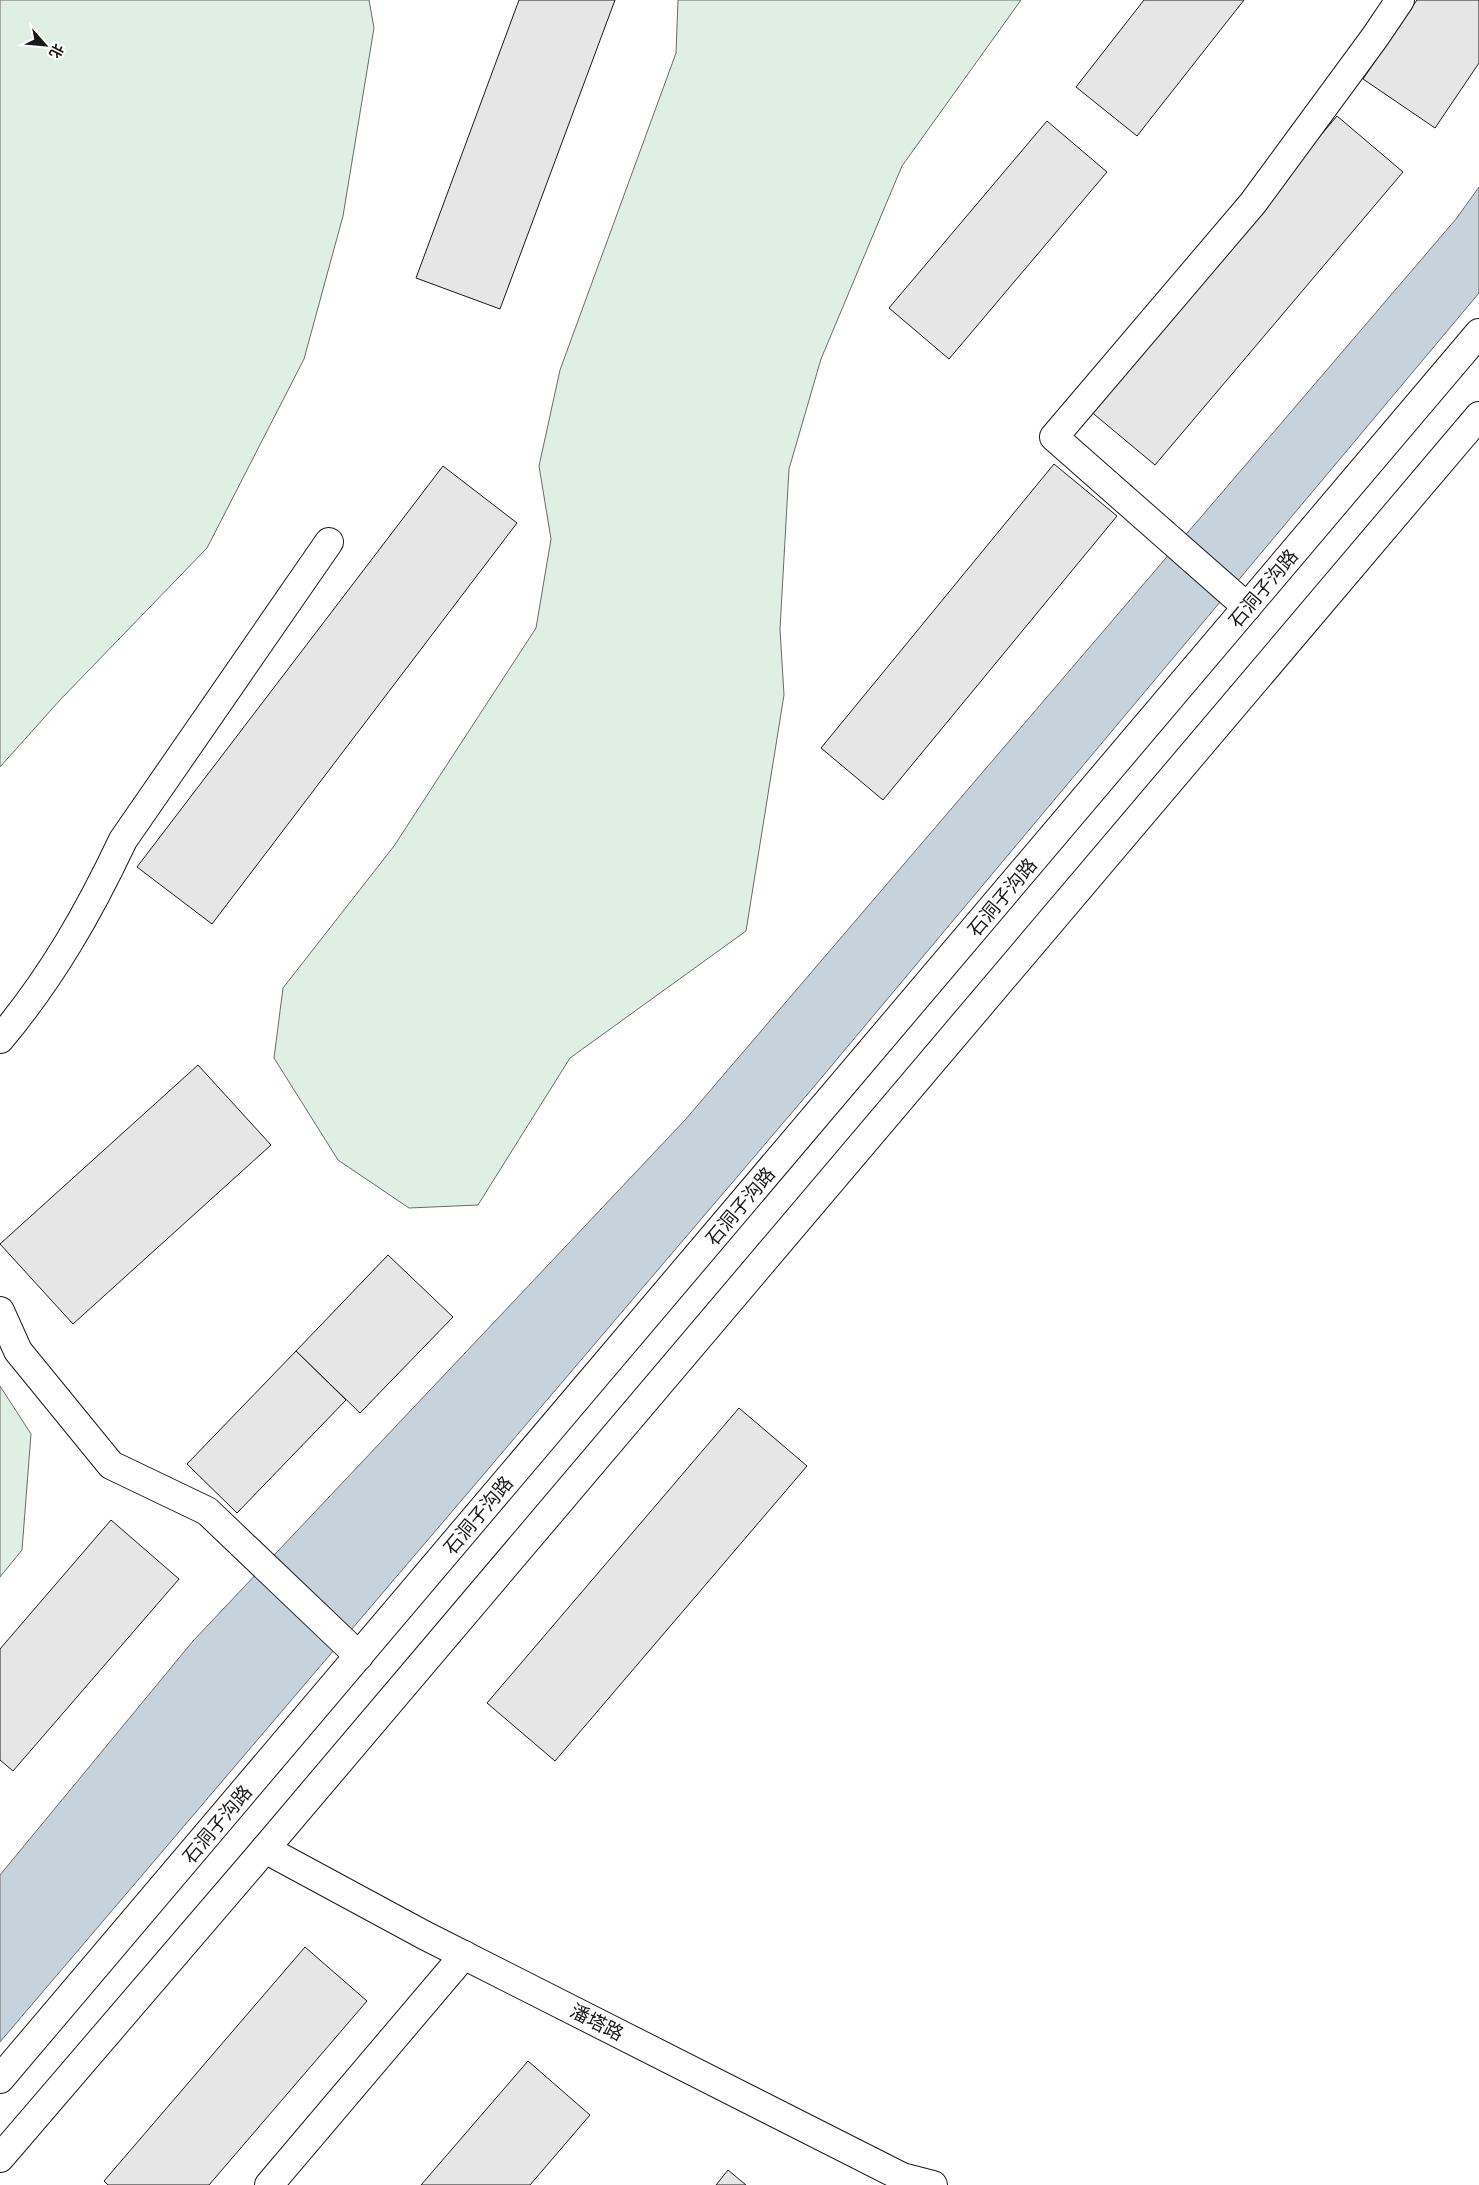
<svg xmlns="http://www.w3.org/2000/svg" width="1479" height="2185" viewBox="0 0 1479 2185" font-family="'Titillium Web','Noto Sans SC',sans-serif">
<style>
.green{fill:#e0efe3;stroke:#6a6a6a}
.water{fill:#c6d2dc;stroke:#6a6a6a}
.building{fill:#e6e6e6;stroke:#1a1a1a}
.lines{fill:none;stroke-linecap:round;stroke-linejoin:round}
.minor-casing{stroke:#1a1a1a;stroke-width:30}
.major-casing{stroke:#1a1a1a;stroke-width:30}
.minor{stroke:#fff;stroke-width:28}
.major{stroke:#fff;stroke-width:28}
.labels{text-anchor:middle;stroke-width:4;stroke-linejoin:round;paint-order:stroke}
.street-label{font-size:19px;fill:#1a1a1a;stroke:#fff}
</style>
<rect width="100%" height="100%" fill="#fff"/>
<g class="green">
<path d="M0,0h369l5,28 -31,188 -39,143 -97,189 -147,152 -60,67z"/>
<path d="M678,0h343l-119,166 -81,193 -32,110 -9,160 4,66 -38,236 -176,127 -92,147 -69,3 -71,-48 -64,-102 9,-70 111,-142 142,-218 15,-89 -12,-73 21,-96 116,-317z"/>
<path d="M0,1386l31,48 -9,116 -22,27z"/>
</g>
<path class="water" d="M1479,187v106l-667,796 -812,953v-167l193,-234 492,-521 771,-901z"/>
<g class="building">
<path d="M519,0h96l-115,309 -84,-31z"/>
<path d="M1144,0h100l-107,136 -61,-49z"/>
<path d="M1417,0h62v63l-44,65 -72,-49z"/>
<path d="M1337,116l66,56 -248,293 -66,-55z"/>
<path d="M1047,121l60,51 -158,187 -60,-51z"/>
<path d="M1054,464l63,52 -234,284 -62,-52z"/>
<path d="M443,466l74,57 -305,401 -75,-57z"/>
<path d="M198,1065l73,80 -198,179 -73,-80z"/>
<path d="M388,1255l65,62 -93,96 -64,-62z"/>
<path d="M296,1351l50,49 -109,113 -50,-49z"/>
<path d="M739,1408l68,58 -252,295 -68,-58z"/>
<path d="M111,1520l68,59 -166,192 -13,-11v-111z"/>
<path d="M305,1947l62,54 -158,184h-101l-4,-4z"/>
<path d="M528,2061l62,54 -60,70h-109z"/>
<path d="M728,2170l18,15h-30z"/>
</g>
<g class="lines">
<defs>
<g id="minor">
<path d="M1247,607l-193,-170 199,-234 122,-166 25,-37"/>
<path d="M0,1039c52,-62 89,-127 123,-199l206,-298"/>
<path d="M0,1311l18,40 93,114 96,46 152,145"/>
<path d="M265,1849l159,86 478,242 31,8"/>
<path d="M269,2185l195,-230"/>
</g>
<g id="major">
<path d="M0,2079l1479,-1746"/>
<path d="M0,2158l265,-309 1214,-1433"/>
</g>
</defs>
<use href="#minor" class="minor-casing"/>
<use href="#major" class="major-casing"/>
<use href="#minor" class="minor"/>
<use href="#major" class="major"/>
</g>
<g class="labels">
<g class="street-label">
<text transform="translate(1263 588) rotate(-50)" y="7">石洞子沟路</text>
<text transform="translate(1002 897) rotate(-50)" y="7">石洞子沟路</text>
<text transform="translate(740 1206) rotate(-50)" y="7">石洞子沟路</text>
<text transform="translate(478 1515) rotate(-50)" y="7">石洞子沟路</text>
<text transform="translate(217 1824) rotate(-50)" y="7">石洞子沟路</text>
<text transform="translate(597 2022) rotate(27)" y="7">潘塔路</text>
</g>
</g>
<g transform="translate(45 45) rotate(117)" stroke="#ffffff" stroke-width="4" paint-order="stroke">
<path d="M0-4L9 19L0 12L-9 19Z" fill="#1a1a1a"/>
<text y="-8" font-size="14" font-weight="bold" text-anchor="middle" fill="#1a1a1a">北</text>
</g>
</svg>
